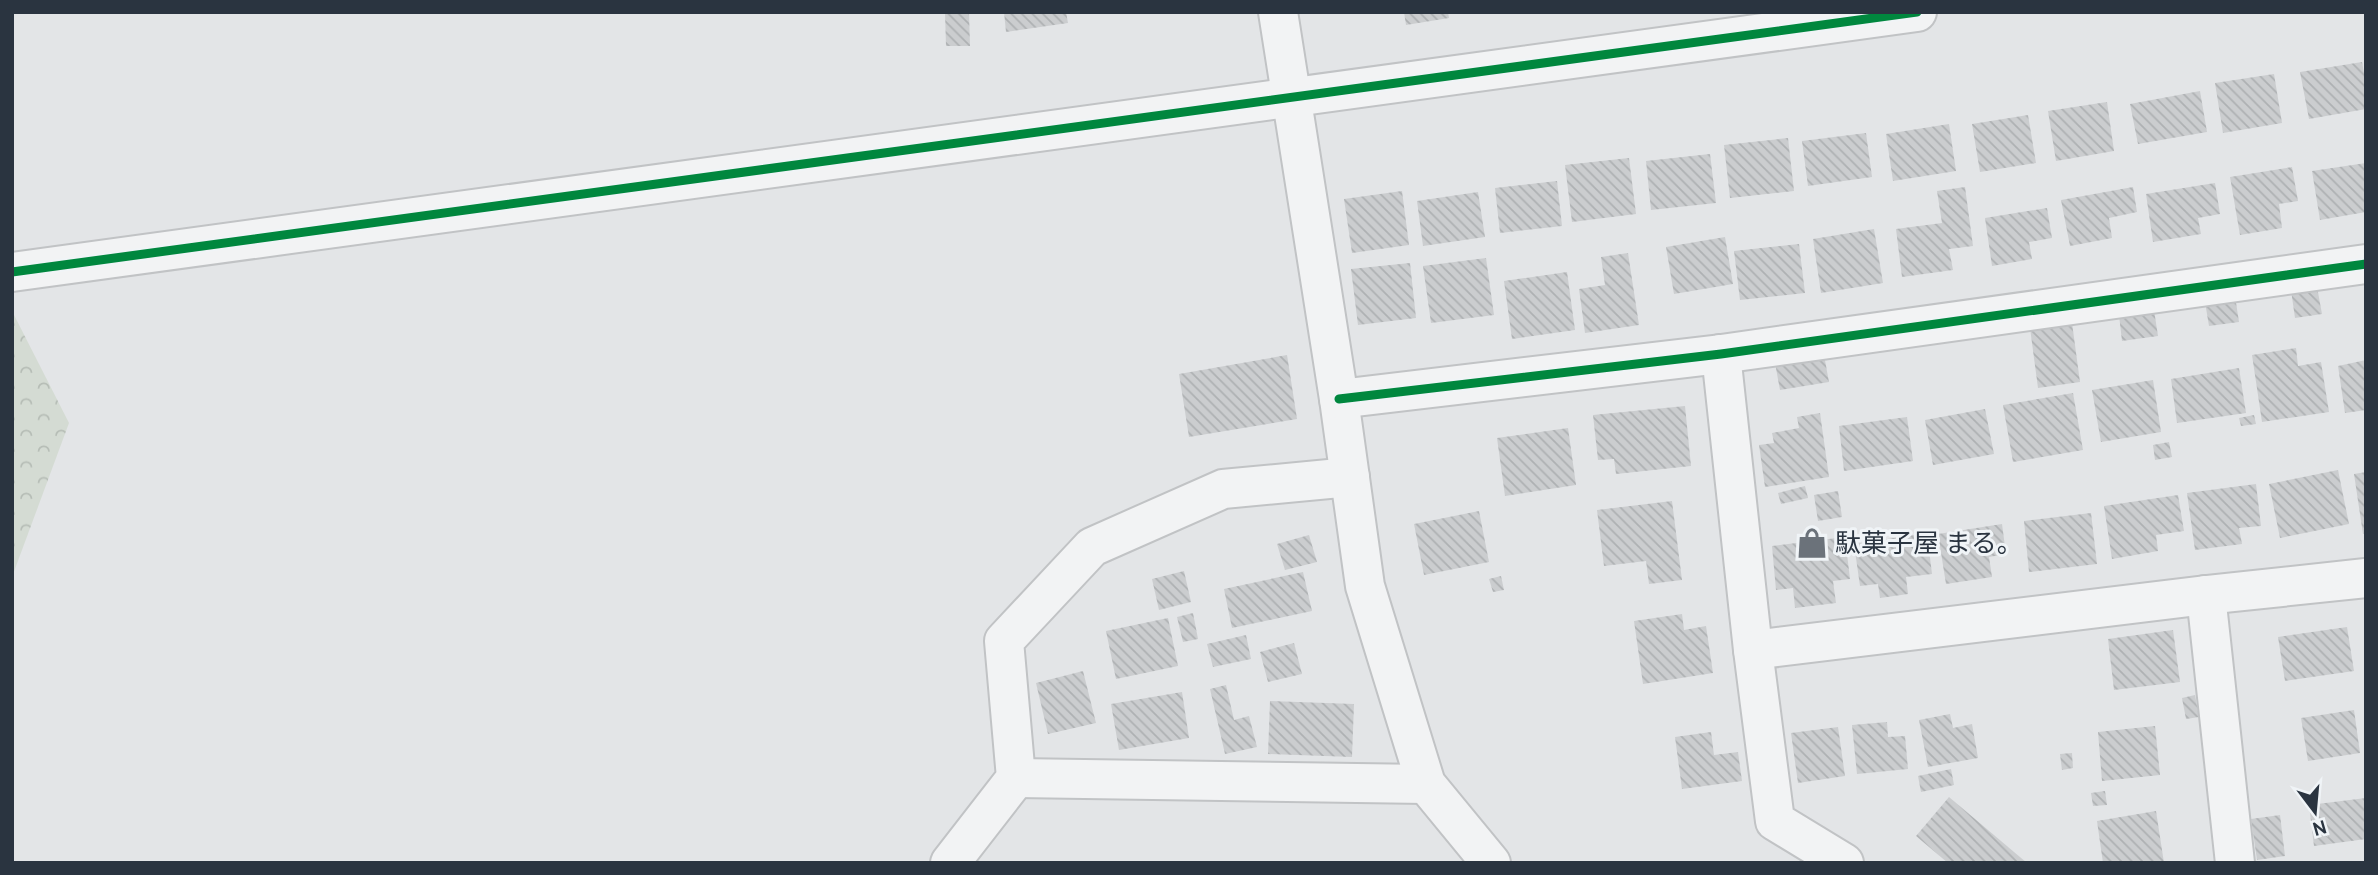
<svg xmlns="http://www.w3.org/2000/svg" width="2378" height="875" viewBox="0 0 2378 875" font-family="Cabin,'Noto Sans JP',sans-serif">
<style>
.forest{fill:url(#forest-crowns)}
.building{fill:url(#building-back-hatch)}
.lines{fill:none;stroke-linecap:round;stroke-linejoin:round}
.minor-casing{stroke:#c1c3c5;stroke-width:42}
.minor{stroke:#f2f3f4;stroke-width:38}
.cycleway-casing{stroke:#f0f4f7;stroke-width:13}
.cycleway{stroke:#00873e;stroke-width:9}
.labels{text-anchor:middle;stroke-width:6;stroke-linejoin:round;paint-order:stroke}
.poi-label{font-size:26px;fill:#2a3440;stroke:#f0f4f7;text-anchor:start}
</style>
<defs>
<pattern id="forest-crowns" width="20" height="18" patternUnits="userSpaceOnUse" patternTransform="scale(1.75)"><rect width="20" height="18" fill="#d4dbd3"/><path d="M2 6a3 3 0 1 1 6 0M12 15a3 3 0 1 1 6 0" fill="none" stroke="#b6bdb6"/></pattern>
<pattern id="building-back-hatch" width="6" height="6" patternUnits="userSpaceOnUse" patternTransform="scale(1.75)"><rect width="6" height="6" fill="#cbcdcf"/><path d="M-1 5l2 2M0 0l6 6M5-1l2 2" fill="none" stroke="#aeb1b3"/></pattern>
</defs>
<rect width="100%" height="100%" fill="#e3e5e7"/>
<path class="forest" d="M12,311l57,112 -57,154z"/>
<g class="building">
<path d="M945,12h24l1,34h-24z"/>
<path d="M1004,12h62l2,11 -62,9z"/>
<path d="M1404,12h44l1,6 -43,7z"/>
<path d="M2362,62l4,21v26l-57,10 -9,-47z"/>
<path d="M2274,74l8,49 -59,10 -8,-50z"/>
<path d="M2200,91l7,41 -69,12 -8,-40z"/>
<path d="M2107,102l7,49 -58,10 -8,-50z"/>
<path d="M2028,115l8,48 -56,9 -8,-48z"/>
<path d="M1949,124l7,47 -63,10 -7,-47z"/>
<path d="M1866,133l6,44 -64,9 -6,-45z"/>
<path d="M1788,138l6,53 -64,7 -6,-53z"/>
<path d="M1710,154l6,49 -65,7 -5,-49z"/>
<path d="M1629,158l7,56 -64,8 -7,-57z"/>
<path d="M2366,163v49l-46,8 -8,-49z"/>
<path d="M2292,167l6,34 -19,3 3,24 -42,7 -10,-58z"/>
<path d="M1557,181l5,45 -62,7 -5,-45z"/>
<path d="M2215,183l5,31 -22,4 3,16 -48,8 -7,-48z"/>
<path d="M1965,187l8,59 -24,3 4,21 -51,7 -6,-48 46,-6 -5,-32z"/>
<path d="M2133,187l4,25 -28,6 3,20 -42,8 -9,-46z"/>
<path d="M1402,191l7,54 -57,8 -8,-54z"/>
<path d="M1478,192l7,45 -62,9 -6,-45z"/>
<path d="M2047,208l5,30 -23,4 3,17 -40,7 -7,-48z"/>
<path d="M1874,229l9,54 -62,10 -8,-54z"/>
<path d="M1725,237l8,47 -59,10 -8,-47z"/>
<path d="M1799,244l6,49 -65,7 -6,-49z"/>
<path d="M1628,253l11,72 -54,8 -6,-44 26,-4 -4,-28z"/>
<path d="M1486,258l8,57 -63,8 -8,-57z"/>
<path d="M1410,263l6,55 -58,7 -7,-56z"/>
<path d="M1567,272l8,58 -63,9 -8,-58z"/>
<path d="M2317,287l5,27 -27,4 -4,-28z"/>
<path d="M2235,296l4,26 -30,4 -4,-24z"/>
<path d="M2154,310l4,26 -36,5 -3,-26z"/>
<path d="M2072,323l8,59 -42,6 -8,-60z"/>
<path d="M2296,348l2,18 23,-4 8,50 -67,10 -10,-67z"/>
<path d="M1287,355l10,64 -108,18 -10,-63z"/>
<path d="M1824,355l5,27 -49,8 -5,-27z"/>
<path d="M2366,360v50l-21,3 -7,-47z"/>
<path d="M2239,368l7,45 -69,10 -6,-44z"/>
<path d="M2153,380l8,52 -60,10 -9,-52z"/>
<path d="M2073,393l10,57 -70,12 -10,-57z"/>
<path d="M1685,406l6,60 -75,8 -2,-15 -16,1 -5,-45z"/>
<path d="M1985,409l9,45 -61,11 -8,-45z"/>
<path d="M1820,413l9,64 -64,10 -6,-42 15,-2 -2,-10 27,-5 -2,-11z"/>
<path d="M2254,415l2,9 -15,2 -2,-8z"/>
<path d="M1907,417l6,44 -69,10 -5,-45z"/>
<path d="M1568,428l8,57 -71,11 -8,-58z"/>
<path d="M2169,442l3,15 -17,3 -2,-15z"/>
<path d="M2338,470l11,54 -69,14 -11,-54z"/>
<path d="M2366,472v62h-3l-9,-60z"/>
<path d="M2256,484l5,42 -22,2 3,16 -47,6 -8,-57z"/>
<path d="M1805,486l3,12 -27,6 -3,-11z"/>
<path d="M1838,491l4,26 -24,4 -4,-26z"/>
<path d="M2178,495l6,36 -28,4 2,16 -46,8 -8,-53z"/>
<path d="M1672,501l10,79 -33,4 -3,-23 -42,5 -7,-56z"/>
<path d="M1479,511l10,51 -65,13 -10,-51z"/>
<path d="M2091,513l6,51 -68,8 -5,-51z"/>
<path d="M2002,524l4,30 -17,3 3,20 -46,7 -8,-50z"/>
<path d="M1927,533l5,41 -26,3 2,17 -28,4 -2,-14 -18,2 -6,-42z"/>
<path d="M1309,535l8,27 -32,8 -8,-26z"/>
<path d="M1845,537l5,42 -17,2 3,22 -41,5 -2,-20 -17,2 -4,-44z"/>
<path d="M1184,571l7,31 -32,8 -7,-31z"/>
<path d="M1303,572l9,39 -80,17 -8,-39z"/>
<path d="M1501,576l3,14 -11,2 -4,-13z"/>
<path d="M1193,613l5,26 -15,3 -6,-25z"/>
<path d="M1682,614l2,16 22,-4 7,47 -70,11 -9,-63z"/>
<path d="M1168,618l10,48 -62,13 -10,-48z"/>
<path d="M2347,627l7,44 -69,10 -7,-44z"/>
<path d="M2173,630l7,52 -66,8 -6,-51z"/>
<path d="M1246,635l5,24 -38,8 -6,-23z"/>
<path d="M1294,643l8,31 -34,8 -8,-30z"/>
<path d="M1083,671l13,52 -48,11 -12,-51z"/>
<path d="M1226,685l8,35 15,-4 8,31 -32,7 -15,-65z"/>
<path d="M1182,692l7,46 -70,12 -8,-46z"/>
<path d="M2195,695l4,22 -13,2 -4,-21z"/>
<path d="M1270,701l84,3 -2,53 -84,-3z"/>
<path d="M2354,710l6,43 -52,8 -7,-43z"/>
<path d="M1950,714l3,14 19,-4 6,34 -50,9 -9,-47z"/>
<path d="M1887,722l1,15 17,-1 3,33 -51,5 -5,-49z"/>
<path d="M2155,726l5,49 -58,6 -4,-49z"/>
<path d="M1838,727l7,49 -47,7 -7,-50z"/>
<path d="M1711,732l3,23 24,-3 4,29 -60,8 -7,-52z"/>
<path d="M2072,753l1,15 -11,2 -2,-16z"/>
<path d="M1951,769l3,16 -33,7 -3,-16z"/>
<path d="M2105,791l2,14 -14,1 -2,-13z"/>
<path d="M1949,797l78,66h-79l-32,-27z"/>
<path d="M2366,798v41l-52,7 -5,-41z"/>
<path d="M2156,811l8,52h-61l-6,-42z"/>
<path d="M2280,815l5,41 -28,4 -6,-41z"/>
</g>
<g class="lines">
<defs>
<g id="minor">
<path d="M1278,12l61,387 26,187 61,198 65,79"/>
<path d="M12,272l1905,-260"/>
<path d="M1721,354l32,296 22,171 69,42"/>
<path d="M1339,399l382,-45 645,-90"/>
<path d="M2206,595l29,268"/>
<path d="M1753,650l453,-55 160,-17"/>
<path d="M1016,778l410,6"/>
<path d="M950,863l66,-85 -12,-137 88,-94 131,-58 127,-12"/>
</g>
</defs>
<use href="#minor" class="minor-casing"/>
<use href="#minor" class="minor"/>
<defs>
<g id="cycleway">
<path d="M12,272l1905,-260"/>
<path d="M1339,399l382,-45 645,-90"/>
</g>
</defs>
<use href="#cycleway" class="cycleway-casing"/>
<use href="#cycleway" class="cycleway"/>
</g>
<defs>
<symbol id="shop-bare" viewBox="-9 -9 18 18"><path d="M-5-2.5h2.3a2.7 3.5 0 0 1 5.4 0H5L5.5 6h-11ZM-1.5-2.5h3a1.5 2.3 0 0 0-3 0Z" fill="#6b727a" stroke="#f0f4f7" stroke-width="2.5" paint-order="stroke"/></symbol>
</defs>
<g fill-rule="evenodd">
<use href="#shop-bare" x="1790" y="521" width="44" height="44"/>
</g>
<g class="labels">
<g class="poi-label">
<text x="1835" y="552">駄菓子屋 まる。</text>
</g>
</g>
<rect width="2378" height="875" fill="none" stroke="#2a3440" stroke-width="28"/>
<g transform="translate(2315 812) rotate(164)" stroke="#f0f4f7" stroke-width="5" paint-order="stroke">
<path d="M0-5L12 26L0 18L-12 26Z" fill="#2a3440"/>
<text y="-10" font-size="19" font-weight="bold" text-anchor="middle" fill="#2a3440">N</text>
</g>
</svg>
